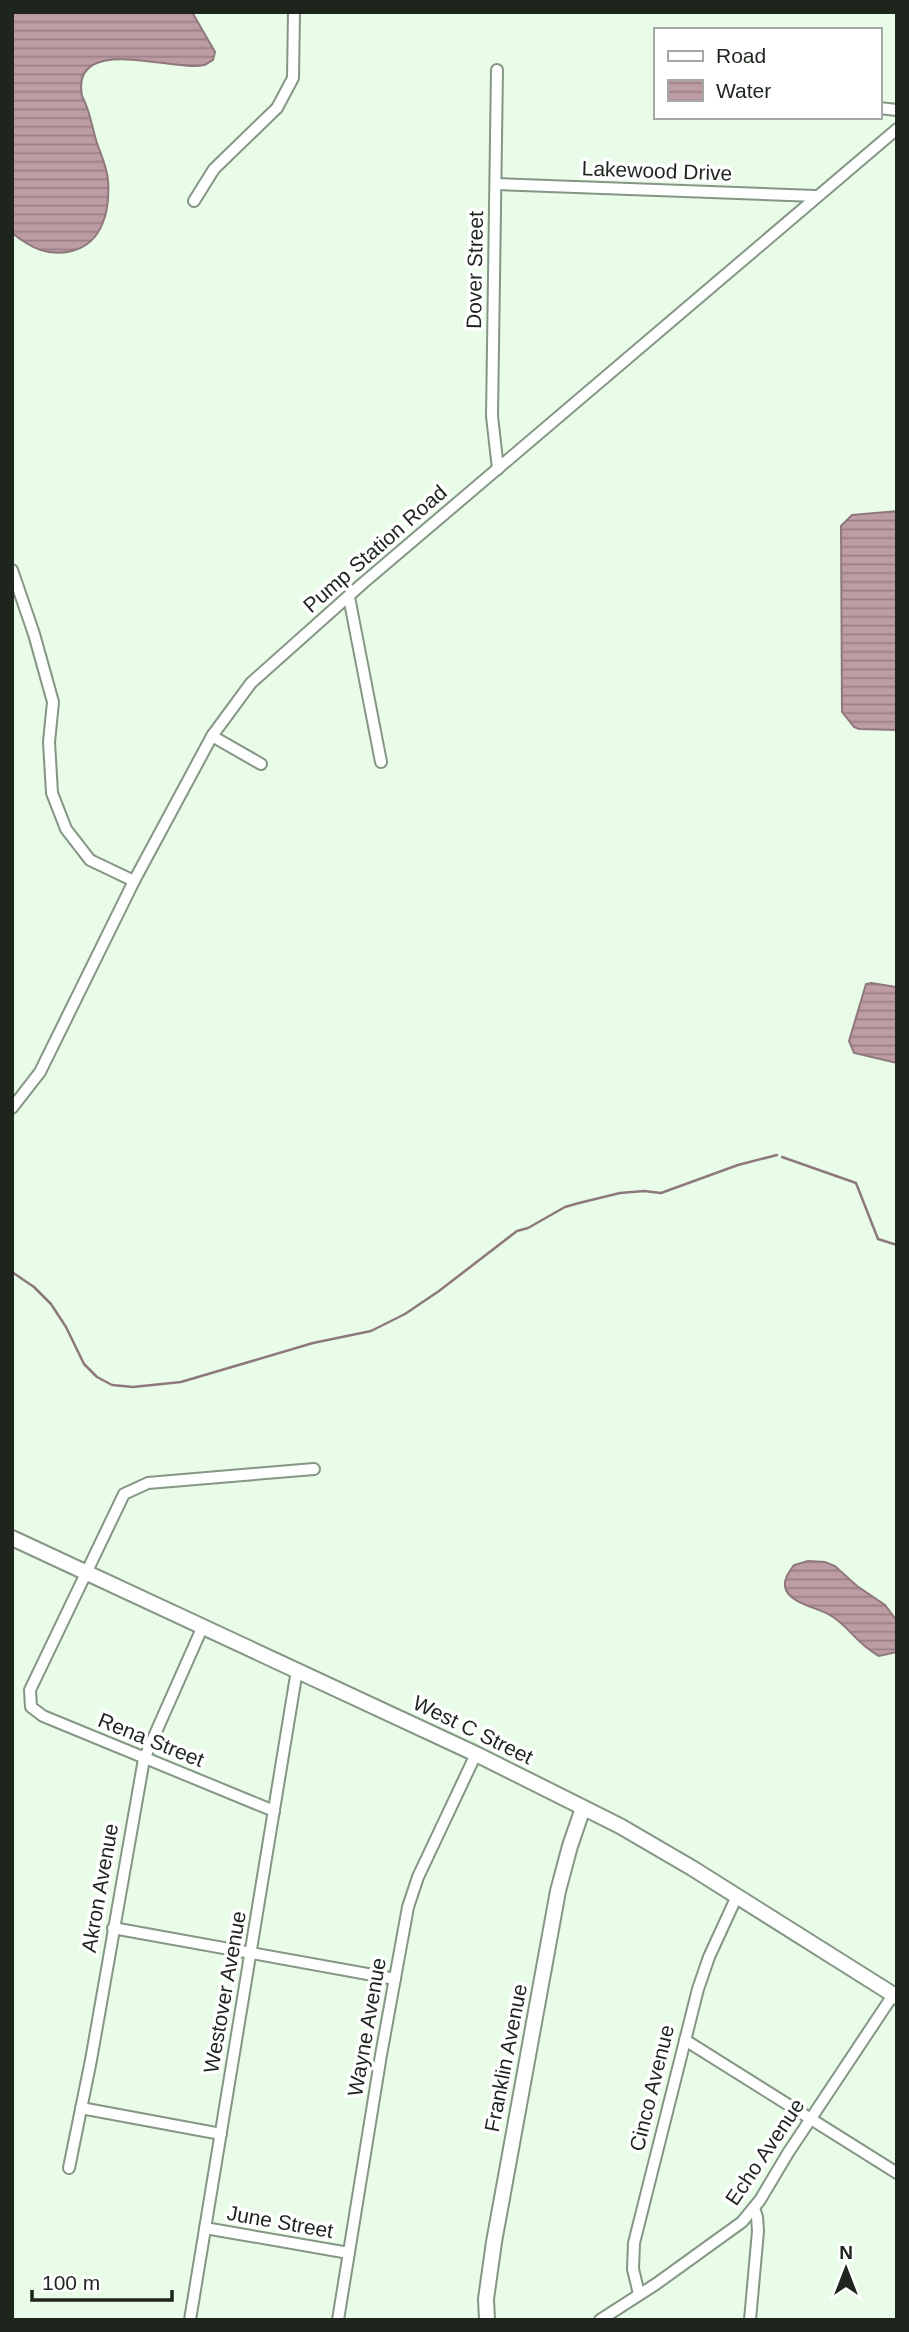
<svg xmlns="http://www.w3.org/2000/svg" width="909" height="2332" viewBox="0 0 909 2332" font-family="Helvetica,sans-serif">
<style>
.water{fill:url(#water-rules);stroke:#8e787c;stroke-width:2}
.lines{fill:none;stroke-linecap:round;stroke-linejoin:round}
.stream{stroke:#8e787c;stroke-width:2.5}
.street-casing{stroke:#849684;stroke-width:14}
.secondary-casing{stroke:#849684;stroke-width:18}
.street{stroke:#fff;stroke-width:10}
.secondary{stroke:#fff;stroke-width:14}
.labels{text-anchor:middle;stroke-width:7;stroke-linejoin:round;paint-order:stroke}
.street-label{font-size:21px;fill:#1d251d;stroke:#fff}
</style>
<defs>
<pattern id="water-rules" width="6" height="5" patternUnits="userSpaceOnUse" patternTransform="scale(1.75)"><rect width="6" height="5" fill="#be9ca4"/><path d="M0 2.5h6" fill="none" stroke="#9a7f85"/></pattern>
</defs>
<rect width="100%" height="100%" fill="#e8fce8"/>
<g class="water">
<path d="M12,12h180l23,40 -2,8c-3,1 -5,4 -9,5 -27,8 -134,-33 -122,31 8,14 10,32 15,47 4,12 10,24 11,37 2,28 -4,63 -36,71 -24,6 -41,-3 -60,-18z"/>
<path d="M897,511v219l-38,-1 -5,-2 -12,-15 -1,-186 11,-11z"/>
<path d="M871,983l26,4v76l-43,-10 -5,-12 17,-57z"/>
<path d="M808,1561l17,1 10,4 22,20 28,19 12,16v31l-18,4c-22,-12 -28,-27 -46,-39 -12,-9 -40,-12 -47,-27 -4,-9 3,-18 8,-25z"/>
</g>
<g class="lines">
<g class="stream">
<path d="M782,1157l74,26 22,56 19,6"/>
<path d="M12,1272l22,15 17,17 15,23 18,37 13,13 15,8 21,2 48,-5 132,-39 58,-12 34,-17 34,-23 78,-60 11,-3 37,-21 14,-4 41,-10 24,-2 17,2 77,-28 39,-10"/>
</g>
<defs>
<g id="street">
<path d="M497,70l-5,346 6,53"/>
<path d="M879,108l18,2"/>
<path d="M496,184l320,12"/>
<path d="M194,201l20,-32 63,-61 16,-30 1,-66"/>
<path d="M12,570l22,64 19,68 -4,40 3,51 14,36 24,31 44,21"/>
<path d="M349,597l32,165"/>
<path d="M212,736l49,28"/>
<path d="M12,1108l28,-36 94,-191 78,-145 39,-53 111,-99 535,-455"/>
<path d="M274,1811l-231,-95 -12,-9 -1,-17 94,-196 24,-11 166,-14"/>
<path d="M113,1928l282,51"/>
<path d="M685,2040l212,133"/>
<path d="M81,2108l140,26"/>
<path d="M69,2168l22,-108 53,-301 59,-133"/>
<path d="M205,2228l144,25"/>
<path d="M639,2294l-6,-25 1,-26 64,-254 11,-32 28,-61"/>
<path d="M190,2320l107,-650"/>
<path d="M338,2320l43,-265 27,-148 10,-30 58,-123"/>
<path d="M600,2320l56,-36 86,-62 18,-22 28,-47 105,-158"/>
<path d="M750,2320l8,-89 -1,-14 -3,-9"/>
</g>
<g id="secondary">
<path d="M12,1538l464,216 144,72 72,42 205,129"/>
<path d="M487,2320l-1,-21 8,-57 64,-351 12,-45 13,-38"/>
</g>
</defs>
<use href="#street" class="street-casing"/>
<use href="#secondary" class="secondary-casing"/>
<use href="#street" class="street"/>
<use href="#secondary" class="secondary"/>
</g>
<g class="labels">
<g class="street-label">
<text transform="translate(657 171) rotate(2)" y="7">Lakewood Drive</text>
<text transform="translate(475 270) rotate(-89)" y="7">Dover Street</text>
<text transform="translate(375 549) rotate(-41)" y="7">Pump Station Road</text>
<text transform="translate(473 1730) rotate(26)" y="7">West C Street</text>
<text transform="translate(151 1740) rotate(22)" y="7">Rena Street</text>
<text transform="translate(100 1888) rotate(-80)" y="7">Akron Avenue</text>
<text transform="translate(225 1992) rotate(-80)" y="7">Westover Avenue</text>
<text transform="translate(367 2027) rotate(-80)" y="7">Wayne Avenue</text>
<text transform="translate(506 2058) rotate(-79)" y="7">Franklin Avenue</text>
<text transform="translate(652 2088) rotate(-76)" y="7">Cinco Avenue</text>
<text transform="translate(765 2152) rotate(-56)" y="7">Echo Avenue</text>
<text transform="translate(280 2222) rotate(10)" y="7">June Street</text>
</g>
</g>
<rect width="909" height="2332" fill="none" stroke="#1d251d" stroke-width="28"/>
<rect x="654" y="28" width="228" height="91" fill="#ffffff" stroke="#a5a8a5" stroke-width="2"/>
<rect x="668" y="51" width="35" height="10" fill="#ffffff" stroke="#a5a8a5" stroke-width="2"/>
<text x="716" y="63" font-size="21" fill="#1d251d">Road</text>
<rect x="668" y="80" width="35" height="21" fill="url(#water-rules)" stroke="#a5a8a5" stroke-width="2"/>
<text x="716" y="98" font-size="21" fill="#1d251d">Water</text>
<g transform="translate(846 2269)" stroke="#ffffff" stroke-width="5" paint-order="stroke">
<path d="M0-5L12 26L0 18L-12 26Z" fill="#1d251d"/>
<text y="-10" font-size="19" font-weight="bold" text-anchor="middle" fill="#1d251d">N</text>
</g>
<path d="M32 2290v10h140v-10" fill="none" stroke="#1d251d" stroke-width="3.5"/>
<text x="42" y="2290" font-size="21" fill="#1d251d" stroke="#ffffff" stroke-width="5" paint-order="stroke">100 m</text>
</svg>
